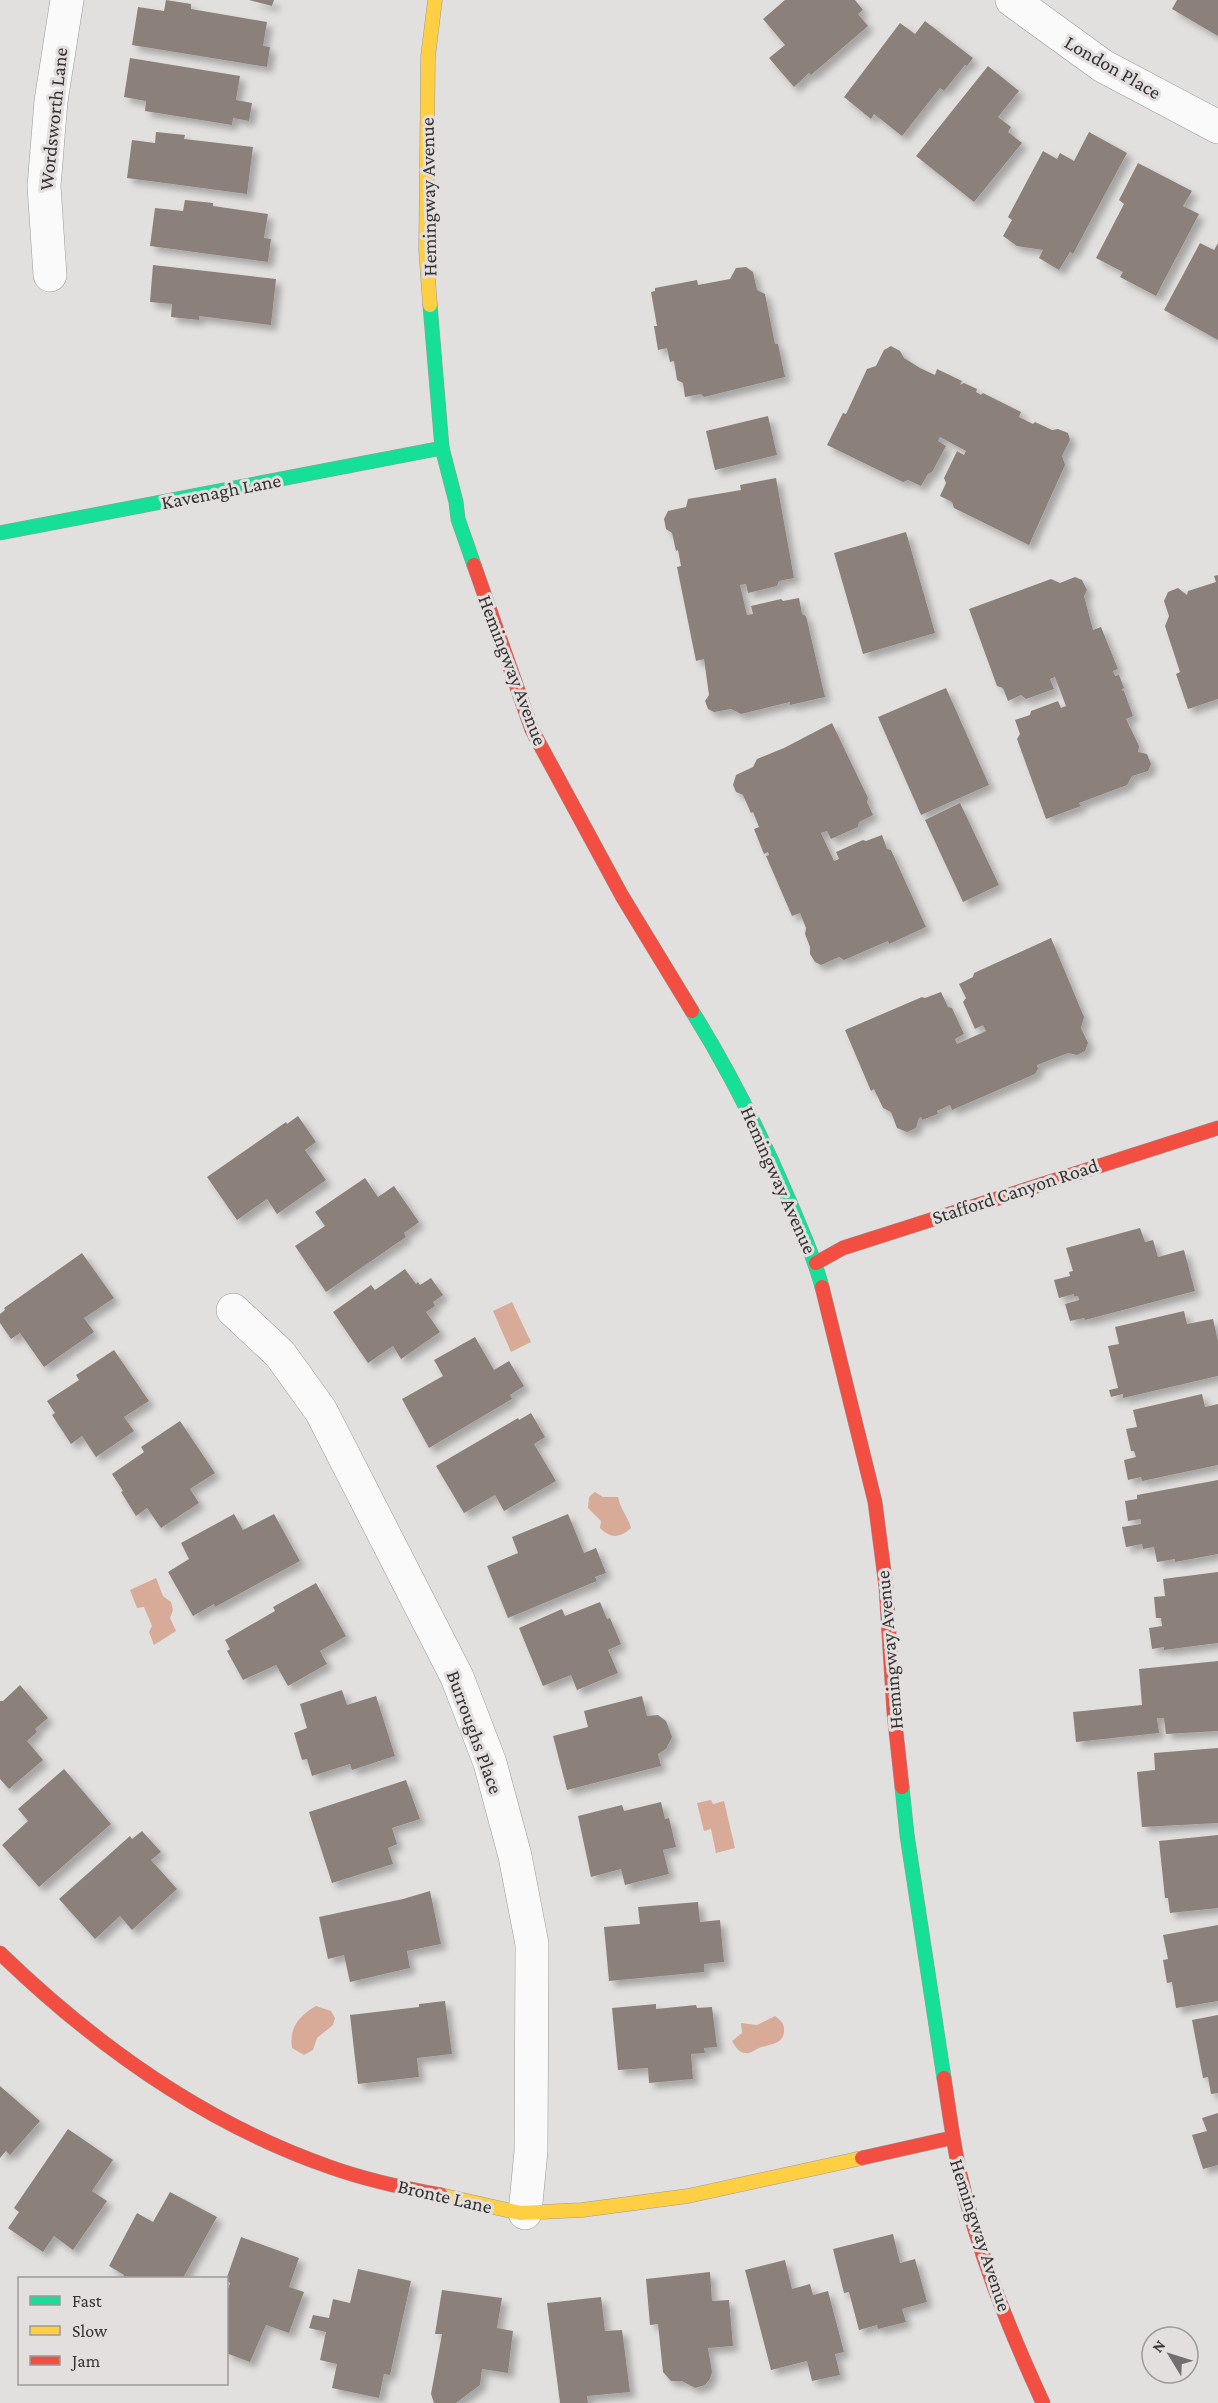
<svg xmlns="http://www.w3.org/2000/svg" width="1218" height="2403" viewBox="0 0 1218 2403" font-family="'Crimson Pro',serif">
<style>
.water{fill:#d8ab98}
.building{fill:#8b807a;filter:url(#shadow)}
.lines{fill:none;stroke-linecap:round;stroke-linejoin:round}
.street-casing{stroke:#9b9a99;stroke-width:34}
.fast-casing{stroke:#9b9a99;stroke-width:15}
.slow-casing{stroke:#9b9a99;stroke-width:15}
.jam-casing{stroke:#9b9a99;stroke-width:15}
.street{stroke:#fbfafa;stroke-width:33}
.fast{stroke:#16e098;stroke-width:14}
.slow{stroke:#ffcf43;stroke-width:14}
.jam{stroke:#f24e42;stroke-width:14}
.labels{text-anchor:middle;stroke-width:6;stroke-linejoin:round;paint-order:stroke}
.street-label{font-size:20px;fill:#343232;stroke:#e3dfde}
</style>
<defs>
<filter id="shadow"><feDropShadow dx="5.5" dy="5.5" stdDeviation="3" flood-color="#0004"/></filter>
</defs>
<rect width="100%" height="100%" fill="#e2e0df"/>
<g class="water">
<path d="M512,1302l19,40 -20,10 -18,-41z"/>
<path d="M595,1492l8,5h15c3,14 10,19 13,31 -11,10 -20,11 -31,0l1,-7 -13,-13 1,-11z"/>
<path d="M156,1578l7,18 8,6 2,8 -3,8 6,13 -22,14 -5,-13 3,-6 -8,-19 -7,1 -7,-18z"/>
<path d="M711,1800l2,4 11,-3 11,47 -19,5 -5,-24 -7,2 -7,-28z"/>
<path d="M316,2006l15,5 4,7 -2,7 -16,13 -4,12 -9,5 -12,-7c-3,-21 7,-32 24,-42z"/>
<path d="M775,2016c5,4 10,7 9,15 0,14 -16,13 -25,17 -5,2 -8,6 -14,5 -7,-1 -10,-7 -13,-12l10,-8 -1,-10 16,2z"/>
</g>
<g class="building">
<path d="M166,0l25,4v5l76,13 -4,24 7,1 -3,20 -135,-22 6,-38 26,4z"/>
<path d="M249,0h25l-2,6z"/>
<path d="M785,0h70l8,10 -5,4 10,12 -57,49 -2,-2 -15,14 -25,-29 16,-13 -22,-26z"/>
<path d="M1177,0h41v36l-46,-27z"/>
<path d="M925,21l48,37 -6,8 -2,-1 -21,26 -4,-3 -38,48 -28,-22 -3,5 -27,-22 56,-74 15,11z"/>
<path d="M130,58l110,18 -4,24 16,3 -3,18 -16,-3 -1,7 -87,-14 1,-10 -22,-4z"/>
<path d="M988,66l31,25 -21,26 13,10 -3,5 14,11 -48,59 -58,-46z"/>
<path d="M156,132l29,3 -1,4 69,8 -6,47 -120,-16 5,-38 23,3z"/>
<path d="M1089,132l38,21 -54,101 -3,-2 -11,18 -20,-12 4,-8 -26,-4 -14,-10 9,-16 -4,-3 35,-66 14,8 3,-6 14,8z"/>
<path d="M1138,163l54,28 -9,15 16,8 -43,82 -36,-19 3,-5 -27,-14 28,-54 -5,-4z"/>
<path d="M185,200l28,3v3l55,8 -4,24 7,1 -3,23 -118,-16 5,-38 28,3z"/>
<path d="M1200,243l14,7 4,-7v97l-54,-30z"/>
<path d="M153,265l123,14 -5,46 -72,-9v4l-28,-3 1,-13 -22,-2z"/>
<path d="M746,267l7,5 4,18 8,4 10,50h3l7,33 -81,20 -3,-3 -16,3 -2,-14 -6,-3 -3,-19 -4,1 -3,-14 -9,2 -4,-24h3l-6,-34 4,-1v-3l42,-8 1,5 32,-6 6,-11z"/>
<path d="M891,346l9,5 4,7 16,10 15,7 2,-6 25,12 -2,4 4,-2 13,6 -1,3 5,3 2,-2 38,19 -2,5 14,7 2,-2 17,8 6,-1 10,4 2,7 -8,16 3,9 -36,80 -75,-37 -2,-6 -12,-6 6,-13 -2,-5 13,-27 7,4 2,-4 -26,-14 -2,4 8,5 -14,26 -4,2 -7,12 -13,-6 -5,2 -76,-37 16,-32 3,1 21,-45 9,-3 8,-16z"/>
<path d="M768,416l9,39 -62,15 -9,-39z"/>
<path d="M776,478l18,100 -15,3 -2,5 -29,7 -2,-9 -6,1 7,30 6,-1 -2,-8 30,-7 2,2 16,-3 3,16 4,2 19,81 -35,8v-3l-49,12 -10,-5 -17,3 -6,-3 -3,-8 4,-6 -5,-36 -8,2 -19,-94 4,-1 -3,-16 -2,1 -4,-18 -6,-4 -2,-10 4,-8 18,-4 2,-8 53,-9 -1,-5z"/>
<path d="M906,532l29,101 -72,21 -29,-101z"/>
<path d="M1218,575v124l-30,10 -12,-35 4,-2 -15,-46 4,-10 -5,-15 4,-9 10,-4 9,7 1,-4 28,-9 -2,-6z"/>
<path d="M1075,577l7,3 5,10 -3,6 9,34 8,-3 17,42 -5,2 2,5 4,-1 5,13 -3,2 3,1 9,25 -7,3 13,27 -1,6 9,2 4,10 -3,7 -16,5 -5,9 -48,18 2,3 -35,13 -29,-80 3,-5 -5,-14 15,-5 1,-4 27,-10 3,7 5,-2 -11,-29 -5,2 4,10 -28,10 -5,-4 -13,6 -5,-13 -6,-2 -28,-77 82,-30 9,4z"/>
<path d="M946,688l43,97 -68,30 -43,-98z"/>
<path d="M832,723l36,75 -1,4 6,13 -14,7 -1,5 -27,12 -4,-8 -6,2 13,28 5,-2 -3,-7 27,-12 3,1 16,-6 5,14 4,1 35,77 -37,17 -1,-3 -44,19 -5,-3 -18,8 -6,-3 -5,-8v-7l-5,-13 1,-6 -6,-15 -8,3 -26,-60 3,-1 -1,-3 -4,2 -10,-25 5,-2 -6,-15 -2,1 -8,-18 -7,-3 -3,-7 3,-10 17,-8 4,-8 27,-11z"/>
<path d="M960,803l39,82 -36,17 -38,-82z"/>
<path d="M1051,938l33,79 -3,11 7,15 -3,8 -8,4 -9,-2 -31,12 1,4 -3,5 -83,36 -2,-5 -13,6 1,3 -16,6 -1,-3 -2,1 -3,10 -9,4 -10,-4 -6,-16 -8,-4 -9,-19 -3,2 -26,-61 77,-33 3,1 16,-6 7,15 4,1 12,26 -9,5 2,5 29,-13 -3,-6 -8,4 -12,-27 3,-4 -7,-14 14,-7 1,-4z"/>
<path d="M298,1116l18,26 -11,8 21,30 -49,34 -10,-15 -30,21 -30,-43 79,-55 1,2z"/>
<path d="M365,1178l13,19 16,-11 25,36 -15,11 2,4 -80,55 -31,-46 30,-20 -10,-14z"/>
<path d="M1140,1228l5,14 8,-2 5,17 26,-7 11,41 -110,29 -1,-2 -14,3 -5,-17 14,-4 -1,-4h-4v-2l-15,4 -5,-18 16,-4 -1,-4 4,-1 -7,-23z"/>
<path d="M82,1253l32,45 -30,20 10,14 -50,35 -24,-34 -9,6 -11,-16v-9l5,-4 -1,-2z"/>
<path d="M405,1269l11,15 2,-2 2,3 11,-7 12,17 -10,7 2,4 -9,6 14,20 -39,27 -8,-13 -25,17 -35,-51 38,-27 4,5z"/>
<path d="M1184,1311l3,13 26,-5 5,22v35l-95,22v-4l-12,3 -2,-7 9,-2 -10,-42 11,-2 -4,-17z"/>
<path d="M475,1337l19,33 15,-9 15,25 -14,9 2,4 -83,49 -27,-49 41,-23 -9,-16z"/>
<path d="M114,1350l35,51 -25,16 10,14 -38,26 -14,-21 -11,8 -19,-29 3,-2 -8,-12 32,-21 -3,-5z"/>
<path d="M1202,1394l3,13 13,-3v61l-76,16 -1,-4 -13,3 -4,-20 12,-3 -2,-6h-3l-5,-22 11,-2 -4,-17z"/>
<path d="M531,1413l14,24 -11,7 22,37 -52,30 -9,-16 -31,18 -28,-47 82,-48 1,2z"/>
<path d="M180,1421l35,52 -25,16 9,14 -38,25 -14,-20 -11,8 -15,-24 2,-1 -11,-17 32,-22 -3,-5z"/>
<path d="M1218,1480v74l-43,8v-3l-18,3 -3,-15 -11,2 -1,-5 -16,3 -4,-20 19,-3v-5l-13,2 -3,-20 12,-2v-4z"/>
<path d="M234,1514l9,16 31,-16 26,47 -85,46 -1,-3 -21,12 -25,-44 21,-13 -8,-16z"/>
<path d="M568,1514l16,39 12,-5 10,25 -11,4 2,4 -89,37 -21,-52 31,-13 -6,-16z"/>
<path d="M1218,1572v71l-54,7v-3l-12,2 -3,-21 13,-2 -1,-8h-5l-2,-21 11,-1 -2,-17z"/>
<path d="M316,1583l30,53 -26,15 7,13 -39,22 -12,-21 -33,15 -16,-29 3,-2 -5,-9 50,-29 -2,-4z"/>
<path d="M600,1602l7,17 3,-1 11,26 -13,6 10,23 -41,17 -6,-15 -28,11 -24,-58 43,-19 3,7z"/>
<path d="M1218,1661v70l-52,3 -2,-16h-7l2,15 -83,9 -3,-30 69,-7 -3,-36z"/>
<path d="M20,1685l28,33 -13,11 2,3 -10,9 16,19 -34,29 -9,-10v-78h3z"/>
<path d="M342,1690l5,15 29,-9 19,60 -43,14 -2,-6 -38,12 -5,-17 -5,1 -8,-27 13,-5 -7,-24z"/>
<path d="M642,1696l5,20 11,-1 8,6 6,16 -6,12 -8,5 3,12 -94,24 -14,-54 35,-9 -4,-16z"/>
<path d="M1218,1748v75l-76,4 -5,-55 18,-2 -1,-17z"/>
<path d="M64,1769l47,55 -72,63 -37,-42 26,-24 -10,-12z"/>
<path d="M406,1780l14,39 -28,9 5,16 -9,4 5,16 -61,19 -23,-71z"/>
<path d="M661,1802l4,17 4,-1 7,29 -13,3 6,24 -44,11 -4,-16 -30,8 -13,-61 44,-11 2,6z"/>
<path d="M142,1831l19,21 -10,8 26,29 -45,41 -12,-14 -25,23 -36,-40 71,-63 2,3z"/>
<path d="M1218,1835v73l-48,5 -2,-15h-3l-6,-57z"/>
<path d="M430,1891l11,53 -34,7 3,17 -60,14 -6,-27 -16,4 -9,-42 84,-18z"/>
<path d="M698,1902l2,20 20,-2 4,42 -20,2v8l-95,9 -5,-54 36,-3 -2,-17z"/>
<path d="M1218,1925v76l-42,7 -4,-26 -5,1 -4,-23 5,-1 -5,-24z"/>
<path d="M445,2001l7,53 -35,4 2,19 -61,7 -8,-69 69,-8v-3z"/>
<path d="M656,2004v5l40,-4 1,3 15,-1 5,40 -13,1 1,5 -14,1 2,25 -44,4 -1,-15 -30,2 -6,-62z"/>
<path d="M1218,2015v78l-7,1 -3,-17 -5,1 -11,-58z"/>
<path d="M0,2086l40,35 -30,34 -4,-4 -6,7z"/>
<path d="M1218,2113v52l-15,4 -11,-34 15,-4 -5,-13z"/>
<path d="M68,2129l45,31 -21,31 15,10 -34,49 -19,-14 -11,16 -35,-24 11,-16 -5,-4z"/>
<path d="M170,2192l47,25 -34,61h-60l1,-3 -15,-9 28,-53 16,9z"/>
<path d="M893,2234l7,29 15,-4 12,43 -25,7 4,13 -28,7 -1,-4 -18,5 -10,-38 -5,1 -11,-44z"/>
<path d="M241,2237l58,21 -10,29 15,5 -15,41 -23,-8 -16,37 -24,-9v-58l4,-12 -4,-3z"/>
<path d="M785,2260l7,29 18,-5 3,11 15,-4 16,61 -9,2 5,21 -28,6 -5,-20 -36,9 -26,-100z"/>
<path d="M358,2269l53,12 -21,94 -6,-1 -5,24 -47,-10 5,-24 -17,-4 6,-28 -17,-4 4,-13 16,3 4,-19 17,4z"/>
<path d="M710,2272l2,29 17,-1 4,46 -25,2 4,24 -2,7 -5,6 -10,3 -13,-7h-11l-8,-9 -5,-48 -8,1 -4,-46z"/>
<path d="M442,2290l60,8 -5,30 16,3 -5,42 -26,-4 -2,16 -24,18h-22l-3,-9 11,-60h-7z"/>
<path d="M601,2297l4,34 17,-1 8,62 -43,4 1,7h-28l-13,-100z"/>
</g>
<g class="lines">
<defs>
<g id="street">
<path d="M1012,0l91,66 115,61"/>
<path d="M50,275l-6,-89 7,-85 16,-101"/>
<path d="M233,1310l47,44 41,57 136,266 33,86 25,93 17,88 -1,207 -6,62"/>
</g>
<g id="fast">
<path d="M430,305l12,143 14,54 2,17 16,46"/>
<path d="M0,533l442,-85"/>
<path d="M692,1011c38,61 69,123 97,189 12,29 25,56 33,87"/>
<path d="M902,1787l5,48 37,243"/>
</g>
<g id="slow">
<path d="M430,305l-4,-55 2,-193 7,-57"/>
<path d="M441,2195l79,18 62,-3 106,-14 174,-38"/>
</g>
<g id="jam">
<path d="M474,565l58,165 90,166 70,115"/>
<path d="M816,1263l27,-15 375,-120"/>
<path d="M822,1287l53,215 11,85 8,126 8,74"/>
<path d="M0,1953c94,91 206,171 330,214 36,13 73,21 111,28"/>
<path d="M944,2078c5,32 9,64 16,96 18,79 49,155 83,229"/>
<path d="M862,2158l89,-20"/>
</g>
</defs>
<use href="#street" class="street-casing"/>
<use href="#fast" class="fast-casing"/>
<use href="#slow" class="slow-casing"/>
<use href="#jam" class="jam-casing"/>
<use href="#street" class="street"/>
<use href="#fast" class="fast"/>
<use href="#slow" class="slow"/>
<use href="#jam" class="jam"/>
</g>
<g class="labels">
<g class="street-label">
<text transform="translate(1113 67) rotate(30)" y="7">London Place</text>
<text transform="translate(53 119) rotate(-84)" y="7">Wordsworth Lane</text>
<text transform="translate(428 197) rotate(-91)" y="7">Hemingway Avenue</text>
<text transform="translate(221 491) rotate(-11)" y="7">Kavenagh Lane</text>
<text transform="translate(513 670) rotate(69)" y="7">Hemingway Avenue</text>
<text transform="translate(779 1180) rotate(66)" y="7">Hemingway Avenue</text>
<text transform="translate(1015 1191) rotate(-18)" y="7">Stafford Canyon Road</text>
<text transform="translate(889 1650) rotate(-95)" y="7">Hemingway Avenue</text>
<text transform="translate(475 1732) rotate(70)" y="7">Burroughs Place</text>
<text transform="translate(445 2196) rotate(13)" y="7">Bronte Lane</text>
<text transform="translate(981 2235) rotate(72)" y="7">Hemingway Avenue</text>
</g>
</g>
<rect x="18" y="2277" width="210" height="108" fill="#e3dfde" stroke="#9d9a99" stroke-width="1.5"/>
<rect x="30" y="2296" width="30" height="9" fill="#16e098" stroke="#9d9a99" stroke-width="1.5"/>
<text x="72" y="2307" font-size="18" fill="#343232">Fast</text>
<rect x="30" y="2326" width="30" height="9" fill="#ffcf43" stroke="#9d9a99" stroke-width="1.5"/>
<text x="72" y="2337" font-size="18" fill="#343232">Slow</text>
<rect x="30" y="2356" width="30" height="9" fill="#f24e42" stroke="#9d9a99" stroke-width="1.5"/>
<text x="72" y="2367" font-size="18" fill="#343232">Jam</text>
<g transform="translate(1170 2355) rotate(308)"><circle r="28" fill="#e3dfde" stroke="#9d9a99" stroke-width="1.5"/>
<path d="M0-4.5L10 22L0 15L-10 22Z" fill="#716f6f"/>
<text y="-9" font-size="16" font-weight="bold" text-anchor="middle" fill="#343232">N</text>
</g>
</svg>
